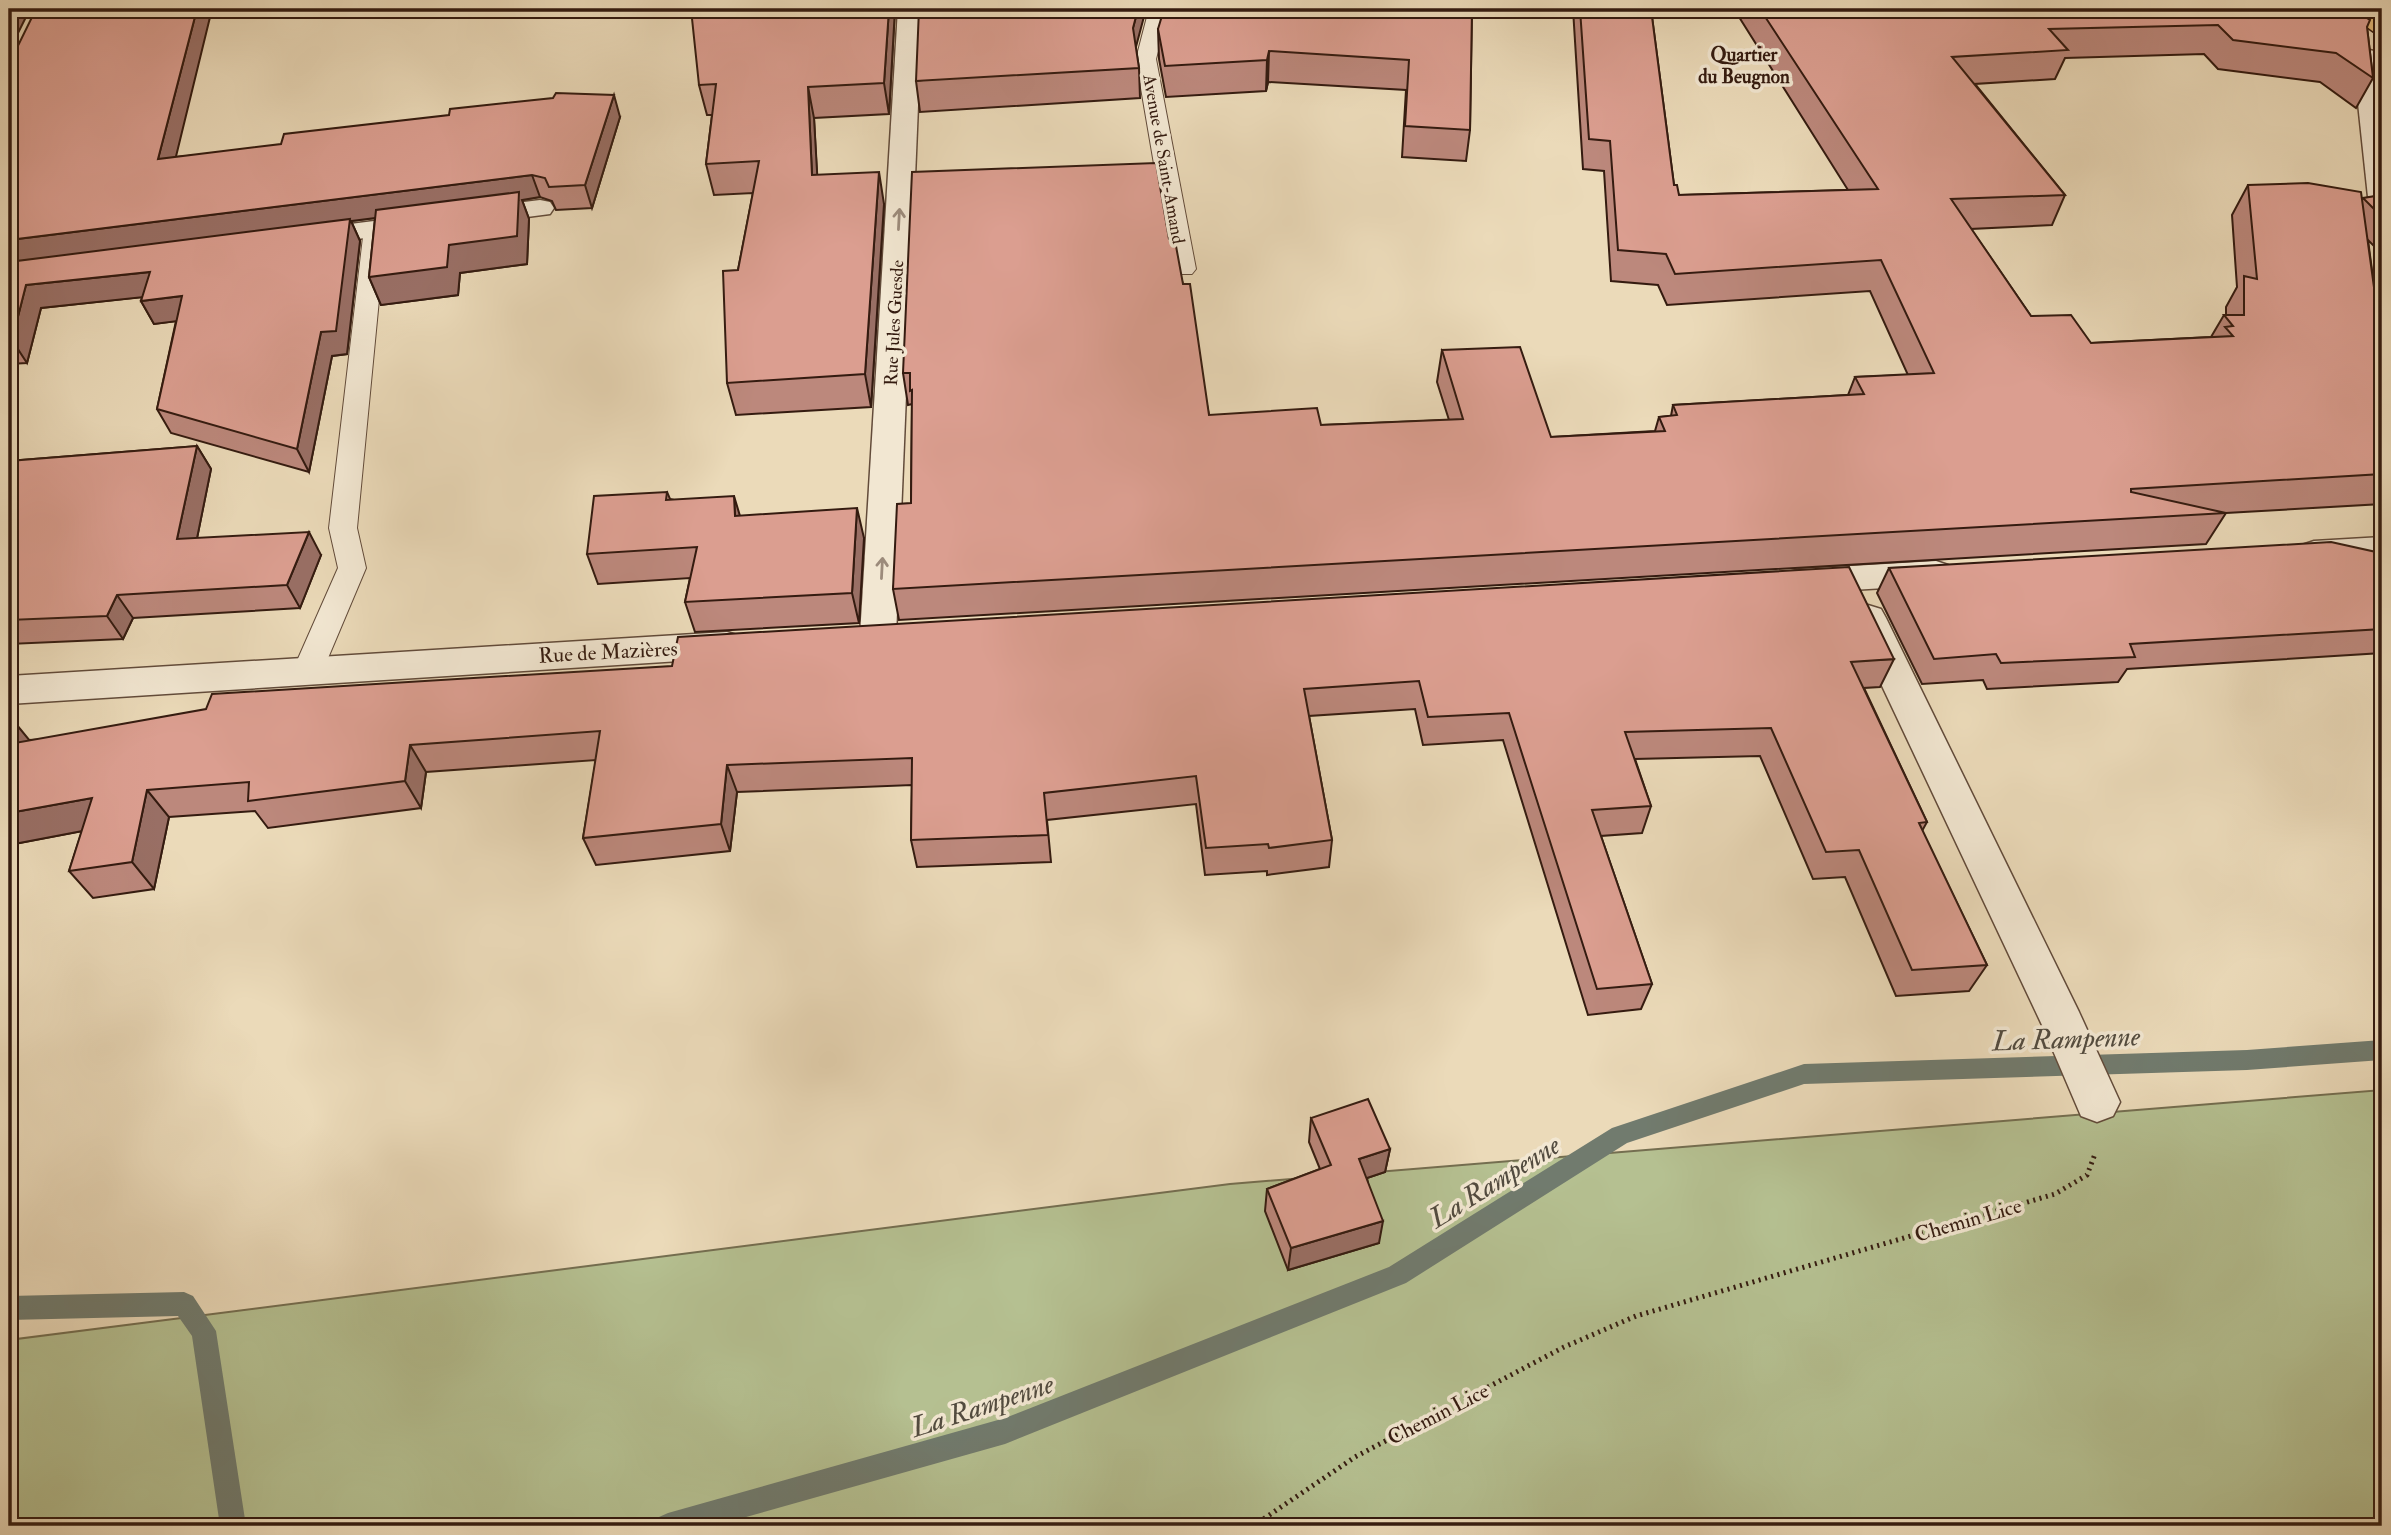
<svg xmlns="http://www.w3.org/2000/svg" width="2391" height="1535" viewBox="0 0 2391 1535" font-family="'IM FELL Double Pica',serif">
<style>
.green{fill:#b5c091;stroke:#746e50;stroke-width:2}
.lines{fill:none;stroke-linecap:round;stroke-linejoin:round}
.stream{fill:#717b6e;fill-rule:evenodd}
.lane-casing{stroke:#624b3a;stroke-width:2}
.street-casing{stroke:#624b3a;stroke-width:3}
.primary-casing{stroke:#341b10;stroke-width:3}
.path{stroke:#341b10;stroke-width:5;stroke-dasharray:2 4.5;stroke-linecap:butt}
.lane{fill:#f2e7d2;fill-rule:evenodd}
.street{fill:#f2e7d2;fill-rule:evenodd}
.primary{fill:#e6bd7c;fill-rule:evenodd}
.wall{fill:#bc887c;stroke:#341b10;stroke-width:2}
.shaded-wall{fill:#996f65;stroke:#341b10;stroke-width:2}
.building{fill:#db9e90;stroke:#341b10;stroke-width:2}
.oneway{stroke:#9c8b7b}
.labels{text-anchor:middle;stroke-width:7;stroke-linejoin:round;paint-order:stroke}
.far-street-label{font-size:18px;fill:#341b10;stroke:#f2e7d2}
.far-neighbourhood-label{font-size:19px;font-weight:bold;fill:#341b10;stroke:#f2e7d2}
.street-label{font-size:21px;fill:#341b10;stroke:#f2e7d2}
.near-water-label{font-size:28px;font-style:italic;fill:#524b3f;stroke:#f2e7d2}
</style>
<rect width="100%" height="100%" fill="#ebdab9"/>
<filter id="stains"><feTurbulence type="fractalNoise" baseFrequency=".00286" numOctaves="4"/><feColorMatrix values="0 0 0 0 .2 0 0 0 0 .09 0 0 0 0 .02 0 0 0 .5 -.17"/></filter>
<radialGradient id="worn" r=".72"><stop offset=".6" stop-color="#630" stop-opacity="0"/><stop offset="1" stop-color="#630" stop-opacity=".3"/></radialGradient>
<path class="green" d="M2382,1090v436h-2373v-186l1221,-156z"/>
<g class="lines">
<g class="stream">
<path d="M2382,1040v20l-135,10 -443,14 -177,59 -221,140 -401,161 -291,82h-59l4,-9 9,-4 337,-95 384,-151 223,-139 192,-64 443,-14z"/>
<path d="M184,1292l9,4 23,35 30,195h-26l-28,-190 -14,-20 -169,4v-24z"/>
</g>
<defs>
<g id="lane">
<path d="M1149,9h20l-13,50 40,210 -4,5h-16l-4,-5 -36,-210z"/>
<path d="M374,230l8,2 3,5 -28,291 9,40 -43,102 -4,8 -11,3 -11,-3 -4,-8 45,-102 -9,-40 34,-291 3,-5z"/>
</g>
<g id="street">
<path d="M898,9h24l-26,627 -5,9 -13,4 -13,-4 -5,-9z"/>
<path d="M2365,49l9,2 3,5 5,39v110l-10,-2 -4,-6 -15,-141 3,-5z"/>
<path d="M540,200l10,2 4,6 -4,6 -247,32 -10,-2 -4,-6 4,-6 10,-2z"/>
<path d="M2382,537v24l-68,4 -12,-4 -5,-8 5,-8 12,-4z"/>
<path d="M1936,561l12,4 5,8 -5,8 -12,4 -135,8 -12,-3 -5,-9 5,-9 12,-3z"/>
<path d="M1868,605l13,4 5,9 193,394 41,90 -7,14 -16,6 -16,-6 -39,-91 -192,-407 5,-9z"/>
<path d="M727,632l13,4 5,9 -5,9 -13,4 -718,46v-28z"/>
</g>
<path id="primary" d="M2342,9h28l12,8v17l-8,-2z"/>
</defs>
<use href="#lane" class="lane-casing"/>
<use href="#street" class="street-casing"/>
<use href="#primary" class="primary-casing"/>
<path class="path" d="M1253,1526l102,-69 209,-110 72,-31 419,-122 32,-19 8,-21"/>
<use href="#lane" class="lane"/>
<use href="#street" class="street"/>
<use href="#primary" class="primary"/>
</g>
<g class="wall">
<path d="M895,9l-6,105 -75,4 3,57 67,29 -13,203 -135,8 -9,-32 11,-113 15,-77 -39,2 -8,-31 6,-49h-5l-8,-30z"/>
<path d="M1472,9l-2,121 -4,31 -64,-4 4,-67 -138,-8 -2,9 -100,6 -7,-38 -1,-30z"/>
<path d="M1573,9h78l23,176 5,10 169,-5 -114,-181h618l15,18 6,51 -17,30 -36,-26 -102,-13 -14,-15 -139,4 -10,21 -80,5 90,111 -13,30 -81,4 60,87 60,27 120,-6 13,-22h2v-8l11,-20 -5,-72 16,-30 114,14 20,-4v59l-14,-14 14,106v158l-156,9 -20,31 -1307,76 -6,-31 18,-86 1,-99 -4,1 -5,-32 266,-134 14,45 26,131 112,10 128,-5 -12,-38 5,-32 109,87 104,-6 4,-14 12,-1 2,-11 175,-10 7,-18 53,-2 -38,-84 -203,14 -9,-20 -47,-4 -7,-110 -21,-2z"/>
<path d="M1136,49l3,19 1,30 -220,14 -4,-31z"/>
<path d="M9,64l167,93 444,-40 -28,91 -36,2 -4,-9 -12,-4 -18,3 7,19 -2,45 -67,9 -2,22 -77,10 -12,-28 6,-59 -24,3 9,20 -13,113 -15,2 -23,116 -138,-39 -14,-24 19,-88 -22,3 -13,-23 1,-4 -101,11 -14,55 -18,1z"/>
<path d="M197,446l14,23 -14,69 124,17 -21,53 -167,10 -10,21 -114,5v-183z"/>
<path d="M667,492l3,7 70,17 124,22 -5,85 -164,9 -10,-30 5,-24 -92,6 -11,-30z"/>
<path d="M2382,560v93l-255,16 -9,13 -131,7 -4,-9 -61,4 -45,-91 12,-25z"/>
<path d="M1894,659l-14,28 -16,1 63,134 -5,9 65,134 -18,26 -73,5 -51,-119 -32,2 -53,-123 -125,3 16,47 -9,27 -41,3 51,148 -11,25 -53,6 -85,-275 -80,5 -8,-36 -106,7 23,124 -3,27 -62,8v-4l-62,4 -9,-71 -149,16 4,42 -134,5 -6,-27 1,-55 -175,7 -7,59 -134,14 -13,-27 13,-78 -170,12 -5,36 -153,20 -13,-17 -86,6 -15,72 -61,9 -24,-27 13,-40 -73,14 20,-105z"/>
<path d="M1311,1118l79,31 -5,23 -18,6 12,65 -91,27 -23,-59 2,-22 53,-20 -11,-27z"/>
</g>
<g class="shaded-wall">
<path d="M9,9h21l-21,42z"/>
<path d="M197,9h15l-42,172 -12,-22z"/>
<path d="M889,9h6l-6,105 -5,-31z"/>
<path d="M1138,9h8l-13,49v-30z"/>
<path d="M1269,51l-1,31 -2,9 1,-31z"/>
<path d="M808,87l6,31 5,88 -7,-31z"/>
<path d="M614,95l6,22 -28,91 -7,-23z"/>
<path d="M879,172l5,32 -13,203 -6,-33z"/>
<path d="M532,175l8,22 -18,3 7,19 -2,45 -67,9 -2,22 -77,10 -12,-28 80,-32 70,-45 -168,21 9,20 -13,113 -15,2 -23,116 -12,-23 24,-117 29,-111 -341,43v-24z"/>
<path d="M150,272l13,23 -122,13 -14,55 -15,-23 14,-55z"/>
<path d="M182,296l12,23 -40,5 -13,-23z"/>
<path d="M197,446l14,23 -19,94 -15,-24z"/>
<path d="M734,496l9,30 -8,-10z"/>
<path d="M857,508l7,30 -5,85 -7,-30z"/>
<path d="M309,532l12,23 -21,53 -13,-23z"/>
<path d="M117,595l16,23 -10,21 -16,-23z"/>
<path d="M12,719l23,28 -26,11v-33z"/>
<path d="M410,745l16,27 -5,36 -16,-27z"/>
<path d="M727,765l10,27 -7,59 -9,-27z"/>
<path d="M147,790l22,27 -15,72 -22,-27z"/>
<path d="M92,798l22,27 -105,20v-32z"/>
<path d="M1390,1149l-5,23 -30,10 4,-23z"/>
<path d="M1383,1221l-4,22 -91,27 3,-22z"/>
</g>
<g class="building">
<path d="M36,9h161l-39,150 123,-15 3,-10 165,-19 1,-6 103,-11 3,-5 58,2 -29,90 -36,2 -4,-9 -13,-3 -523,65v-176z"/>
<path d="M691,9h198l-5,74 -76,4 4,88 67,-3 -14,202 -138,9 -4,-112 15,-1 21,-109 -53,3 10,-80 -17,1z"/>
<path d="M919,9h219l-5,19 6,40 -223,13z"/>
<path d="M1164,9h308l-2,121 -65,-4 4,-66 -140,-9 -2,9 -102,6 -7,-37z"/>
<path d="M1580,9h71l23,176h3l2,10 199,-6 -118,-180h592l18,11 -3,7 6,51 -37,-25 -103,-13 -15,-15 -169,4 19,21 -116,7 113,138 -114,4 80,117 40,-1 20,28 142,-7 -8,-9 8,-1 -9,-11h20v-39l13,3 -9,-94 60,-2 53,9 21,154v128l-251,15v3l95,21 -1333,76 4,-85 14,-1 1,-113 -2,1v-18h-7l9,-201 244,-9 13,76 7,7 7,38h7l19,131 108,-7 4,17 142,-6 -21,-69 78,-3 31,90 114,-6 -6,-14 18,-2 -4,-10 191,-11 -9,-17 79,-4 -53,-113 -206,14 -9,-20 -48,-4 -8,-109 -21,-2z"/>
<path d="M519,192l-2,44 -68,9 -2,22 -78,10 7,-67z"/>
<path d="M2382,195v22l-19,-19z"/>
<path d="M350,219l-14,112 -15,1 -24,117 -140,-40 25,-113 -41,5 9,-29 -124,13 -14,55h-3v-78z"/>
<path d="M197,446l-20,93 132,-7 -22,53 -170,10 -10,21 -98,4v-159z"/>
<path d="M667,492l-1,8 68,-4 1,20 122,-8 -5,85 -167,9 12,-55 -110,7 7,-58z"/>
<path d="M2331,542l45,10 6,8v69l-252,15 5,13 -134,6 -5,-9 -62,5 -45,-91z"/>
<path d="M1849,567l45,92 -43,3 76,160 -8,1 68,142 -75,5 -53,-120 -33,2 -55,-124 -146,4 26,74 -59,4 60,174 -55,5 -88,-276 -81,4 -9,-36 -115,8 28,151 -63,8 -1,-4 -62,4 -10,-72 -152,17 4,42 -137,5 1,-82 -185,7 -6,59 -138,14 17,-107 -190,14 -5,36 -157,20 1,-19 -102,8 -15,72 -63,9 23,-73 -83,15v-69l197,-35 6,-15 460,-28 6,-29z"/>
<path d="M1368,1099l22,50 -31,10 24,62 -92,27 -24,-59 64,-24 -20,-47z"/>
</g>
<defs><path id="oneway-shaft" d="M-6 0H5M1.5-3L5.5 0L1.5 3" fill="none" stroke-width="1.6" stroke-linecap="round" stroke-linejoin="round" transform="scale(1.75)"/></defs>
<g class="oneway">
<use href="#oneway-shaft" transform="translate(899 219) rotate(-87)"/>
<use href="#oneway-shaft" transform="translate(882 568) rotate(-87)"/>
</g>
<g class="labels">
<g class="far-street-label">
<text transform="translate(1164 159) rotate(80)" y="6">Avenue de Saint-Amand</text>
<text transform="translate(894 323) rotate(-87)" y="6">Rue Jules Guesde</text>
</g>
<g class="far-neighbourhood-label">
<text x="1744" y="61">Quartier<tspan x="1744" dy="22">du Beugnon</tspan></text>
</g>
<g class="street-label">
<text transform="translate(608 652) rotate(-3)" y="7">Rue de Mazières</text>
<text transform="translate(1968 1220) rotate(-16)" y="7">Chemin Lice</text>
<text transform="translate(1438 1414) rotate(-27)" y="7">Chemin Lice</text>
</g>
<g class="near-water-label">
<text transform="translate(2066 1038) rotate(-2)" y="10">La Rampenne</text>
<text transform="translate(1494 1181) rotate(-32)" y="10">La Rampenne</text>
<text transform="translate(982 1405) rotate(-18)" y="10">La Rampenne</text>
</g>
</g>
<rect width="2391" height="1535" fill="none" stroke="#ebdab9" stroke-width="35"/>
<rect x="10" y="10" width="2370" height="1514" fill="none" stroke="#341b10" stroke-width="3.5"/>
<rect x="18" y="18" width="2356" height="1500" fill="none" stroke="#341b10" stroke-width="2"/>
<rect width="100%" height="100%" filter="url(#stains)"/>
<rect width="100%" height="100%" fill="url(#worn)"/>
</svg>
